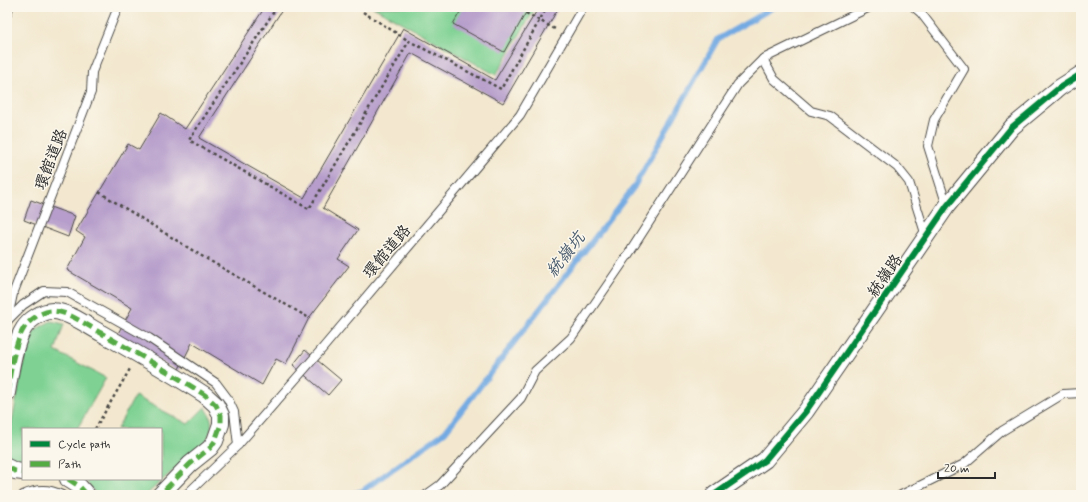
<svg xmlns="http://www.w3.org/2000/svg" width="1088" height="502" viewBox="0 0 1088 502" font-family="Mynerve,'LXGW WenKai TC',sans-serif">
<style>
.green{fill:#7ed193;stroke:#547e5f}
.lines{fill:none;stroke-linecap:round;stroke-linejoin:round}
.stream{stroke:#73aae2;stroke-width:5.5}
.building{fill:#b69dcb}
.lane-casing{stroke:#494744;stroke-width:10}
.street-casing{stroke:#494744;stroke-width:18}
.path{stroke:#494744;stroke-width:2.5;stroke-dasharray:3 3;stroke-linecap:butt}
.lane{stroke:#fff;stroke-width:8}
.street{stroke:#fff;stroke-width:16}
.quiet{stroke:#54ab44;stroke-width:5;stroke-dasharray:10 5;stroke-linecap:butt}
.cycleway-casing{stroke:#fbf7ec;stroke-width:8}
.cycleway{stroke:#00873e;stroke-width:6}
.labels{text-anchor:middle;stroke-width:3;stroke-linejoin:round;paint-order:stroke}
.street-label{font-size:16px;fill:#2b2b2b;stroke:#fbf7ec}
.water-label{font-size:17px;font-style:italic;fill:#44576b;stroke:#fbf7ec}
</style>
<rect width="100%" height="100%" fill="#fbf7ec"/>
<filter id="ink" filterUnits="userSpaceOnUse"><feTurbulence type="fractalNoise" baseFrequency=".025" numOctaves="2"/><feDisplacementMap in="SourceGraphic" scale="8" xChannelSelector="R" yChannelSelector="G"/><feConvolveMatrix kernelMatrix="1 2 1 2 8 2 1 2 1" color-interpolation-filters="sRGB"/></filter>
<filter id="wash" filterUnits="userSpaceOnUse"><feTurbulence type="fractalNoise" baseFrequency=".012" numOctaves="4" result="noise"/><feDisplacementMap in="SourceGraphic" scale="16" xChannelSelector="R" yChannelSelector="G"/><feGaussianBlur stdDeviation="0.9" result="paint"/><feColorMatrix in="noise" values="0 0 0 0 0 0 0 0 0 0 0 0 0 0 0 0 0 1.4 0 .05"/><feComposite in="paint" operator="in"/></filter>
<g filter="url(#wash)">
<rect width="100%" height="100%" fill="#f3e8cf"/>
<g class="green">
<path d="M373,7h163l-40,68z"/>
<path d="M51,321l13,3 -9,27 51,27 -29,51h-54v33l-9,-1 -6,-7 -1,-8 19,-94 7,-19 7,-6z"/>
<path d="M135,396l53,28 17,-17c9,12 8,22 1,34l-60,54h-49l-10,-12 2,-4h72v-50h-44z"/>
</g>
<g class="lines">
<path class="stream" d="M349,495l13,-4 83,-59 189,-245 84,-148 56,-32"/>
</g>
<g id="blocks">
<g class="building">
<path d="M265,7h19l-85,131 105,60 99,-170 92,52 44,-73h20l-56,96 -92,-50 -88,155 35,22 -20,29 11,7 -40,52 -23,46 -10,-5 -14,26 -70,-42 -14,28 -62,-34 16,-29 -65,-38 18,-33 -9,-6 52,-87 11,6 22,-37 24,16z"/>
<path d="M463,7h66l-25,45 -51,-28z"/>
<path d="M31,200l44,16 -7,21 -44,-17z"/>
<path d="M305,350l36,30 -13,15 -35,-30z"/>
</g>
</g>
</g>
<g filter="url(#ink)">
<use href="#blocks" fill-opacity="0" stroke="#494744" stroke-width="1"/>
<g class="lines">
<defs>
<g id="lane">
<path d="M914,7l7,6 43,56 -30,51 -6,26 19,60"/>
<path d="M7,14l2,-7"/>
<path d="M763,59l11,20 37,32 19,5 67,51 12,15 17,54"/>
<path d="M8,320l15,-15 21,-14 23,1 82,46 67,45 12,16 6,13 4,33"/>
<path d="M7,322l6,-28 78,-202 1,-20 26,-65"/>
<path d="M23,495c12,-6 26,-7 39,0"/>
<path d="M186,495l52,-50 84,-96 198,-234 63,-108"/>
<path d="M426,495l14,-10 81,-87 14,-27 36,-33 55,-80 112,-174 25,-25 107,-52"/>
<path d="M901,495l63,-31 38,-33 61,-37 18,-1"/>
</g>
<g id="street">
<path d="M7,393c3,-18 7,-50 17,-65 5,-8 19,-18 30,-17 15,1 34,15 47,22 35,20 70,40 104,62l11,10 5,10v9l-6,17 -5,7 -20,16 -30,31"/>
<path d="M7,467l8,4 8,1"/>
<path d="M68,479l11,7 8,9"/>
<path d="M714,495l51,-35 41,-49 141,-205 65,-79 47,-39 22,-14"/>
</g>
</defs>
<use href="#lane" class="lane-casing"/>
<use href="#street" class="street-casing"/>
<g class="path">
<path d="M277,7l-88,133 120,69 100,-168 92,48 46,-82"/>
<path d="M363,12l46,29"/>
<path d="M526,13l29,16"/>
<path d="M99,192l101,63 109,63"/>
<path d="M95,429l35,-60"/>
</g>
<use href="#lane" class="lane"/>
<use href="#street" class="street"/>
<g class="quiet">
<path d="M7,393c3,-18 7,-50 17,-65 5,-8 19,-18 30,-17 15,1 34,15 47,22 35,20 70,40 104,62l11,10 5,10v9l-6,17 -5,7 -20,16 -30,31"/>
<path d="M7,467l8,4 8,1"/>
<path d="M68,479l11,7 8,9"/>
</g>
<defs>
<path id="cycleway" d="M714,495l51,-35 41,-49 141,-205 65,-79 47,-39 22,-14"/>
</defs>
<use href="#cycleway" class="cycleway-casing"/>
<use href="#cycleway" class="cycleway"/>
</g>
</g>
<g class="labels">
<g class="street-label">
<text transform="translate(50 159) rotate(-69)" y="6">環館道路</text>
<text transform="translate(386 251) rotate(-50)" y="6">環館道路</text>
<text transform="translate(884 275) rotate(-55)" y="6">統嶺路</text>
</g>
<g class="water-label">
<text transform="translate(565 254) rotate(-52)" y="6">統嶺坑</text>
</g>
</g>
<rect width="1088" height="502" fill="none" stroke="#fbf7ec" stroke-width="24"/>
<rect x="22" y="428" width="140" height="52" fill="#fbf7ec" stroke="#a8a59f"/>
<rect x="30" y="441" width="20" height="6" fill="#00873e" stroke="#a8a59f"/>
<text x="58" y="448" font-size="12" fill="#2b2b2b">Cycle path</text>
<rect x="30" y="461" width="20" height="6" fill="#54ab44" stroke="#a8a59f"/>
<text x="58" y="468" font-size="12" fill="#2b2b2b">Path</text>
<path d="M938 472v6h57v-6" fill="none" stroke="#2b2b2b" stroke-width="2"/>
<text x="944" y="472" font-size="12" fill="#2b2b2b" stroke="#fbf7ec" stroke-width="3" paint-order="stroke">20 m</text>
</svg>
